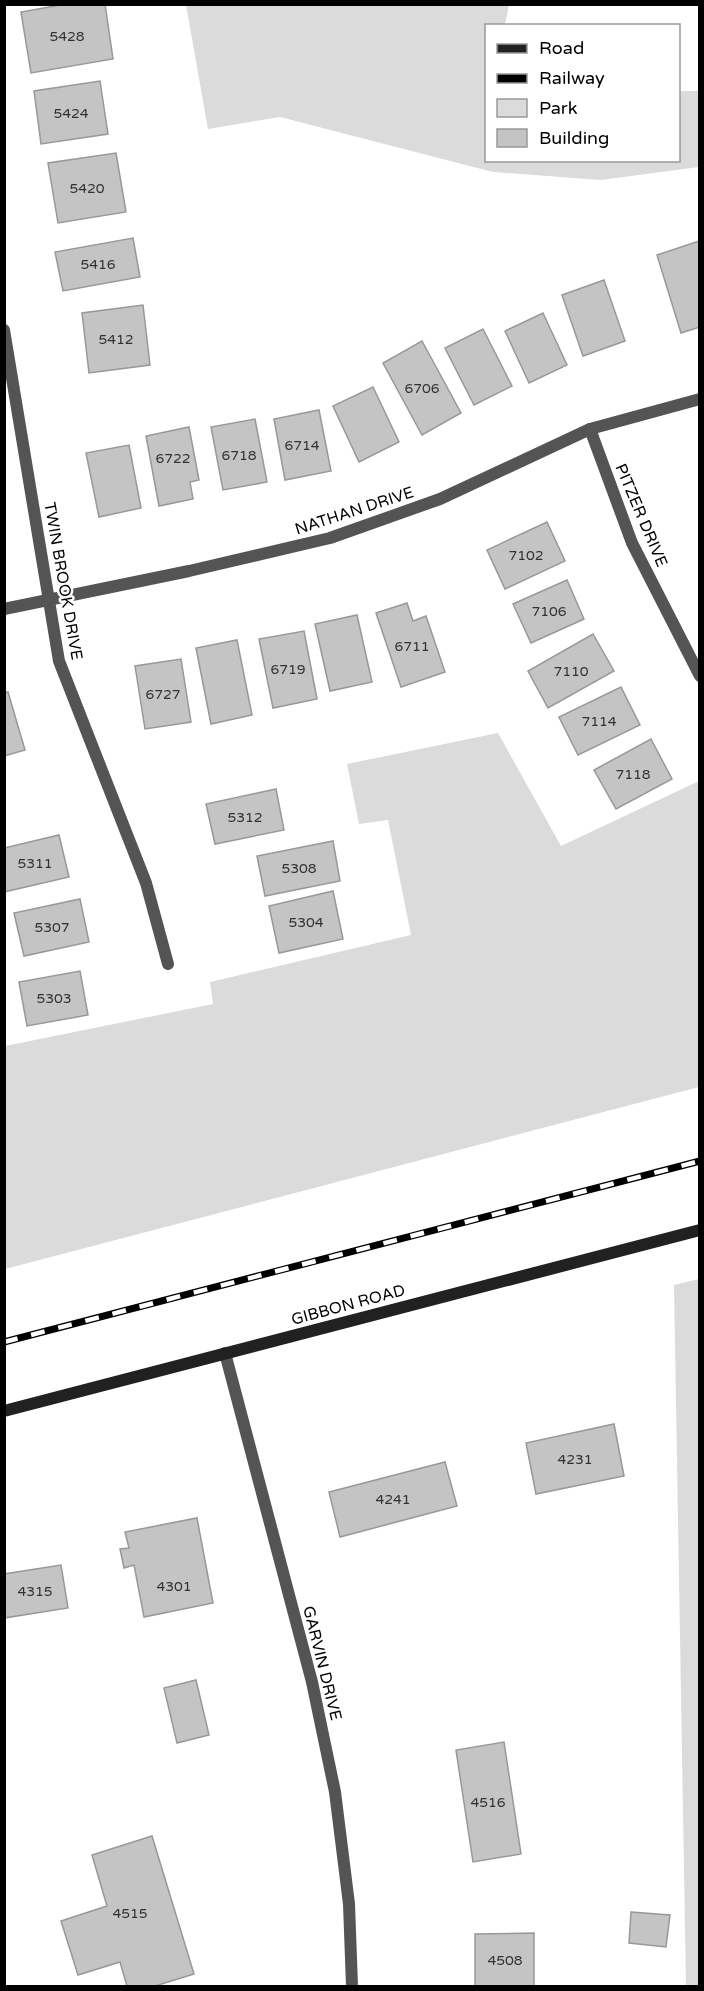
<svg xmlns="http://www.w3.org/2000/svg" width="704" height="1991" viewBox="0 0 704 1991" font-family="'Varela Round',sans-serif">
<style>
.green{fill:#dbdbdb}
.building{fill:#c4c4c4;stroke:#989898;stroke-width:1.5}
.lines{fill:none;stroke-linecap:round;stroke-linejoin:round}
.street{stroke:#545454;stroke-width:12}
.secondary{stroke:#212121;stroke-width:12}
.rail-casing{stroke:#000;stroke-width:7}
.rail{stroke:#fff;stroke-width:4.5;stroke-dasharray:14;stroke-linecap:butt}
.labels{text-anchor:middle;stroke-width:5;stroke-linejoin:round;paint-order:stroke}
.number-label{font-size:14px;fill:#313131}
.street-label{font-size:16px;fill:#000;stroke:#fff}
</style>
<rect width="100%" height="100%" fill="#fff"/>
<g class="green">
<path d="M186,5h323l-4,20 -19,1v134h192l1,-69h20v76l-98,13 -108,-8 -213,-55 -72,12z"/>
<path d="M498,733l63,113 138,-65v306l-694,182v-223l208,-42 -3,-22 201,-47 -23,-115 -29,4 -12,-60z"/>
<path d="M699,1279l1,707h-14l-12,-701z"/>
</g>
<g class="building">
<path d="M66,4h39l8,55 -82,14 -10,-61z"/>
<path d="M100,81l8,53 -67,10 -7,-53z"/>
<path d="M116,153l10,59 -68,11 -10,-60z"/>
<path d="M133,238l7,39 -77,14 -8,-39z"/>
<path d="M699,241l1,86 -19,6 -24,-78z"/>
<path d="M604,280l21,61 -42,15 -21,-61z"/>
<path d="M143,305l7,60 -61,8 -7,-60z"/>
<path d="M543,313l24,52 -38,18 -24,-52z"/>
<path d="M483,329l29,57 -38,19 -29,-57z"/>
<path d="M422,341l39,72 -39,22 -39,-72z"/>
<path d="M373,387l26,55 -40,20 -26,-56z"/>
<path d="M319,410l12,61 -46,9 -11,-61z"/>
<path d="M255,419l12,63 -44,8 -12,-63z"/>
<path d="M189,427l10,53 -9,2 3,17 -34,7 -13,-70z"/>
<path d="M129,445l12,63 -42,9 -13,-64z"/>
<path d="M547,522l18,39 -60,28 -18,-39z"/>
<path d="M567,580l17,39 -53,24 -18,-39z"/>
<path d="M407,603l6,18 13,-5 19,56 -44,15 -25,-74z"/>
<path d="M357,615l15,67 -42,9 -15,-67z"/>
<path d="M304,631l13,68 -44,9 -14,-69z"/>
<path d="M593,634l21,37 -66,37 -20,-37z"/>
<path d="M237,640l15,75 -41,9 -15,-76z"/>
<path d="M181,659l10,63 -46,7 -10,-63z"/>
<path d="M621,687l19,38 -62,30 -19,-38z"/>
<path d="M8,692l17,58 -21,6v-63z"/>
<path d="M651,739l21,40 -56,30 -22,-39z"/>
<path d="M276,789l8,41 -69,14 -9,-40z"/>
<path d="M59,835l10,42 -65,15v-44z"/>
<path d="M333,841l7,40 -75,15 -8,-40z"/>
<path d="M333,891l10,48 -64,14 -10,-47z"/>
<path d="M80,899l9,43 -65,14 -10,-43z"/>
<path d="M80,971l8,44 -61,11 -8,-44z"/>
<path d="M614,1424l10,52 -88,18 -10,-51z"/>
<path d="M445,1462l12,44 -117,31 -11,-45z"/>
<path d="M197,1518l16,85 -69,14 -10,-52 -10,3 -4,-19 9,-1 -4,-16z"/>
<path d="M61,1565l7,43 -64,10v-44z"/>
<path d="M196,1680l13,55 -32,8 -13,-55z"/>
<path d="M504,1742l17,112 -48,8 -17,-112z"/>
<path d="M152,1836l42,138 -39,12h-28l-7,-24 -42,13 -17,-54 46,-15 -15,-51z"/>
<path d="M631,1912l39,3 -4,32 -37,-4z"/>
<path d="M534,1933v53h-59v-52z"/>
</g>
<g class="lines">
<g class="street">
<path d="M4,330l55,331 87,222 22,81"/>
<path d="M590,429l42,114 68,133"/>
<path d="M4,609l185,-38 141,-33 110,-39 150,-70 110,-30"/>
<path d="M225,1353l87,329 23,110 14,112 3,82"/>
</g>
<path class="secondary" d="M4,1411l696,-181"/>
<defs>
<path id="rail" d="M4,1342l696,-181"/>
</defs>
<use href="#rail" class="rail-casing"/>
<use href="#rail" class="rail"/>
</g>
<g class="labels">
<g class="number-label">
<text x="67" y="41">5428</text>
<text x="71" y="118">5424</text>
<text x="87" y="193">5420</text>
<text x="98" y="269">5416</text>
<text x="116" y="344">5412</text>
<text x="422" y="393">6706</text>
<text x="302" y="450">6714</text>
<text x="239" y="460">6718</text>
<text x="173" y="463">6722</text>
<text x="526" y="560">7102</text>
<text x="549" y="616">7106</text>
<text x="412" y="651">6711</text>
<text x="288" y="674">6719</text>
<text x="571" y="676">7110</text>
<text x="163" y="699">6727</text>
<text x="599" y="726">7114</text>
<text x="633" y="779">7118</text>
<text x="245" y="822">5312</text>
<text x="35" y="868">5311</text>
<text x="299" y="873">5308</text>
<text x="306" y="927">5304</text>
<text x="52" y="932">5307</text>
<text x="54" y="1003">5303</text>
<text x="575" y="1464">4231</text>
<text x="393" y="1504">4241</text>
<text x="174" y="1591">4301</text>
<text x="35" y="1596">4315</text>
<text x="488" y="1807">4516</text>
<text x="130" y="1918">4515</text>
<text x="505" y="1965">4508</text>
</g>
<g class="street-label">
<text transform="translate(354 510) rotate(-18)" y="6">NATHAN DRIVE</text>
<text transform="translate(642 515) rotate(67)" y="6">PITZER DRIVE</text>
<text transform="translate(64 581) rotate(80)" y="6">TWIN BROOK DRIVE</text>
<text transform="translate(348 1304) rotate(-15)" y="6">GIBBON ROAD</text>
<text transform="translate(323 1663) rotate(76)" y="6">GARVIN DRIVE</text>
</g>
</g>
<rect width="704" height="1991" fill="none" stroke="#000000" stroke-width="12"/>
<rect x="485" y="24" width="195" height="138" fill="#ffffff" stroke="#999999" stroke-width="1.5"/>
<rect x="497" y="44" width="30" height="9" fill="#212121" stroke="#999999" stroke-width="1.5"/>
<text x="539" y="54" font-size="18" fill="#000000">Road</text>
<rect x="497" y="74" width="30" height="9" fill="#000000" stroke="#999999" stroke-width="1.5"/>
<text x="539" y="84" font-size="18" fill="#000000">Railway</text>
<rect x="497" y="99" width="30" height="18" fill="#dbdbdb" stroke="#999999" stroke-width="1.5"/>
<text x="539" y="114" font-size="18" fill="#000000">Park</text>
<rect x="497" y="129" width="30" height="18" fill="#c4c4c4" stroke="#999999" stroke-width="1.5"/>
<text x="539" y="144" font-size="18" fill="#000000">Building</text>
</svg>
